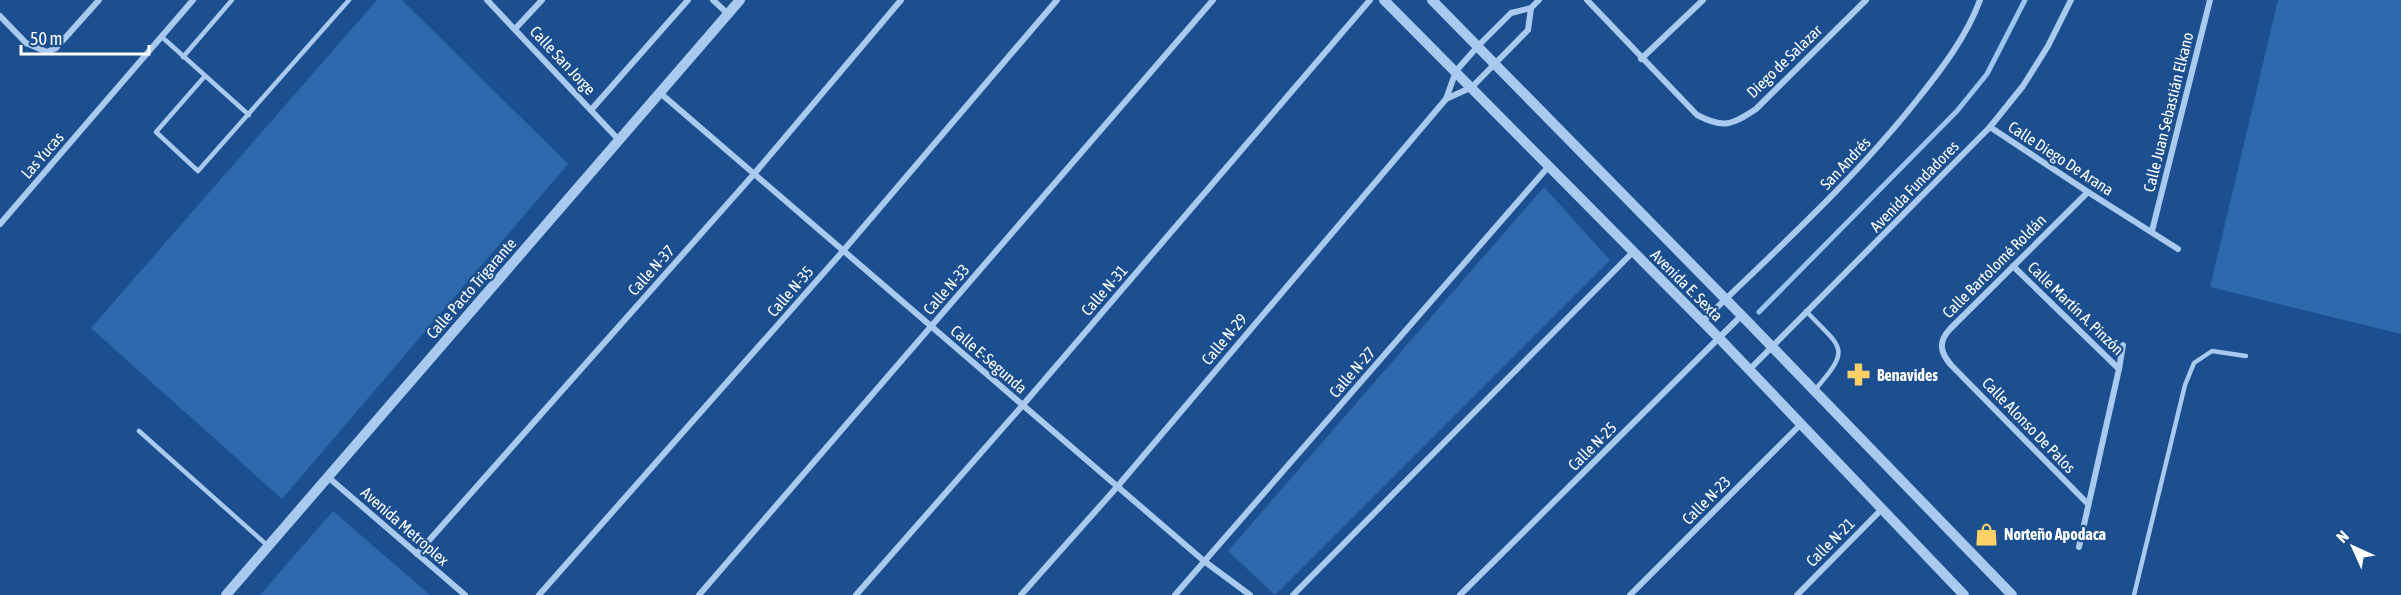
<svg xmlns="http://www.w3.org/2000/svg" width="2401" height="595" viewBox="0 0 2401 595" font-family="'Asap Condensed',sans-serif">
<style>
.green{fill:#2e69ad}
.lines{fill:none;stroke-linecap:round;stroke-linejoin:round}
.stream{stroke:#9cc4f0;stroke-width:5}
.service{stroke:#a9c9ee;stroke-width:4.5}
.minor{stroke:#a9c9ee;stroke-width:6}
.tertiary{stroke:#a9c9ee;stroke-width:10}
.labels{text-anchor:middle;stroke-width:4.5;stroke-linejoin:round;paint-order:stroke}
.street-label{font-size:16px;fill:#fff;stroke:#1b4f8f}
.poi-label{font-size:16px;font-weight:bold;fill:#fff;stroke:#1b4f8f;text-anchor:start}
</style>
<rect width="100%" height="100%" fill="#1b4f8f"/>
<g class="green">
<path d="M377,0h25l166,164 -286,335 -191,-171z"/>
<path d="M2278,0h123v334l-191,-47z"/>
<path d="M1544,187l66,73 -335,335 -47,-44z"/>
<path d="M333,511l97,84h-170z"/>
</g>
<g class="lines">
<path class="stream" d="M1759,312l198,-201 30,-37 38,-74"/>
<g class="service">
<path d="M162,37l87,78"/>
<path d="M183,57l49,-57"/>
<path d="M205,76l-49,56 42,39 151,-171"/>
<path d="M1806,311c37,39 46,36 8,80"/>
<path d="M139,431l129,115"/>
<path d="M2134,595l51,-210 9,-22 18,-12 34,5"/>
</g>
<g class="minor">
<path d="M487,0l131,139"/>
<path d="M713,0l15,14"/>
<path d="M1587,0l110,115c27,14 35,10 59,-6l110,-109"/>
<path d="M0,16l26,27 21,9 9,-4 43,-48"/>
<path d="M515,29l27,-29"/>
<path d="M1641,59l62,-59"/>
<path d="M659,92l545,469 46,34"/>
<path d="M1446,99l26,-12 56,-57 3,-22"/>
<path d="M591,110l97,-110"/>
<path d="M1990,127l98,65 90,57"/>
<path d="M0,224l193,-224"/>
<path d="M2152,231l58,-231"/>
<path d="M2013,266l106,103"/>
<path d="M1702,322c74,-72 151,-141 215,-222 24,-30 50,-64 63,-100"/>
<path d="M1749,370l241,-243 33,-41 25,-40 23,-46"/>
<path d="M328,477l137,118"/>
<path d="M2088,504l-137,-139c-11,-13 -13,-23 -1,-36l138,-137"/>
<path d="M2079,547l40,-178 4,-24"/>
<path d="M417,554l337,-380 147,-174"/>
<path d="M539,595l304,-344 214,-251"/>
<path d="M699,595l514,-595"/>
<path d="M856,595l166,-189 348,-406"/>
<path d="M1021,595l96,-108 329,-388 10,-28 22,-25 33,-33 20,-5 8,-8"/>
<path d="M1175,595l374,-429"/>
<path d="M1293,595l340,-343"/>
<path d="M1460,595l282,-280"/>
<path d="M1630,595l171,-171"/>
<path d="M1797,595l85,-86"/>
</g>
<g class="tertiary">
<path d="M1384,0l335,338 245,257"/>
<path d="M1432,0l316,322 264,273"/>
<path d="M226,595l514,-595"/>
</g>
</g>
<defs>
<symbol id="pharmacy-bare" viewBox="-9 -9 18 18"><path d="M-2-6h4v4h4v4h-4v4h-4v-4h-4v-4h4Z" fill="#ffd166" stroke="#1b4f8f" stroke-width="2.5" paint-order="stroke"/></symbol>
<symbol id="shop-bare" viewBox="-9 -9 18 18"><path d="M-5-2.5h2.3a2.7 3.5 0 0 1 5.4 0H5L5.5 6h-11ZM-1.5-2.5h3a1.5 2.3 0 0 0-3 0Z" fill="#ffd166" stroke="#1b4f8f" stroke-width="2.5" paint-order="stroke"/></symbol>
</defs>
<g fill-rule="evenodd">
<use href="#pharmacy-bare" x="1842" y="358" width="33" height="33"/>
<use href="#shop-bare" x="1970" y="518" width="33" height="33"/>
</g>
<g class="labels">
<g class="street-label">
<text transform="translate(563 60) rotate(47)" y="6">Calle San Jorge</text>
<text transform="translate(1784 61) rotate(-44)" y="6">Diego de Salazar</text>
<text transform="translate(2168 112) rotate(-76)" y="6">Calle Juan Sebastián Elkano</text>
<text transform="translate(42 155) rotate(-49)" y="6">Las Yucas</text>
<text transform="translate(2061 158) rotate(33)" y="6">Calle Diego De Arana</text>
<text transform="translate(1845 163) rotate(-47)" y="6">San Andrés</text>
<text transform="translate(1914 186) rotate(-46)" y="6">Avenida Fundadores</text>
<text transform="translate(1994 266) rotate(-45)" y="6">Calle Bartolomé Roldán</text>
<text transform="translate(651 270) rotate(-48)" y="6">Calle N-37</text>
<text transform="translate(1687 285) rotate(45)" y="6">Avenida E. Sexta</text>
<text transform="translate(471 288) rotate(-49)" y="6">Calle Pacto Trigarante</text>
<text transform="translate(946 289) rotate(-49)" y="6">Calle N-33</text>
<text transform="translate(1104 290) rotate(-49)" y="6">Calle N-31</text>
<text transform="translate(790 291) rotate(-49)" y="6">Calle N-35</text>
<text transform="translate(2076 308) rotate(44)" y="6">Calle Martín A. Pinzón</text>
<text transform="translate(1224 339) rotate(-50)" y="6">Calle N-29</text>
<text transform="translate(989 359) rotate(41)" y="6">Calle E-Segunda</text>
<text transform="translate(1352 372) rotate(-49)" y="6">Calle N-27</text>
<text transform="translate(2029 425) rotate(46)" y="6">Calle Alonso De Palos</text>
<text transform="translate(1592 446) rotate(-45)" y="6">Calle N-25</text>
<text transform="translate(1706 500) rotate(-45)" y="6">Calle N-23</text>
<text transform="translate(405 526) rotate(41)" y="6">Avenida Metroplex</text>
<text transform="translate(1830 542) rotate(-45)" y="6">Calle N-21</text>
</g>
<g class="poi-label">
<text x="1877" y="381">Benavides</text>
<text x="2004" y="540">Norteño Apodaca</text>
</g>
</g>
<g transform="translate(2353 547) rotate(315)" stroke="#1b4f8f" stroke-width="4.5" paint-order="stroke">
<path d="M0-4.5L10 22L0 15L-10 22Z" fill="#ffffff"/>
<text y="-9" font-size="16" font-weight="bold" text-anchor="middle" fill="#ffffff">N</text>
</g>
<path d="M21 45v9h128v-9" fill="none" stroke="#ffffff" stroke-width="3"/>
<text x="30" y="45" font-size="18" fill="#ffffff" stroke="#1b4f8f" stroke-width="4.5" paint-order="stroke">50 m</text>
</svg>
